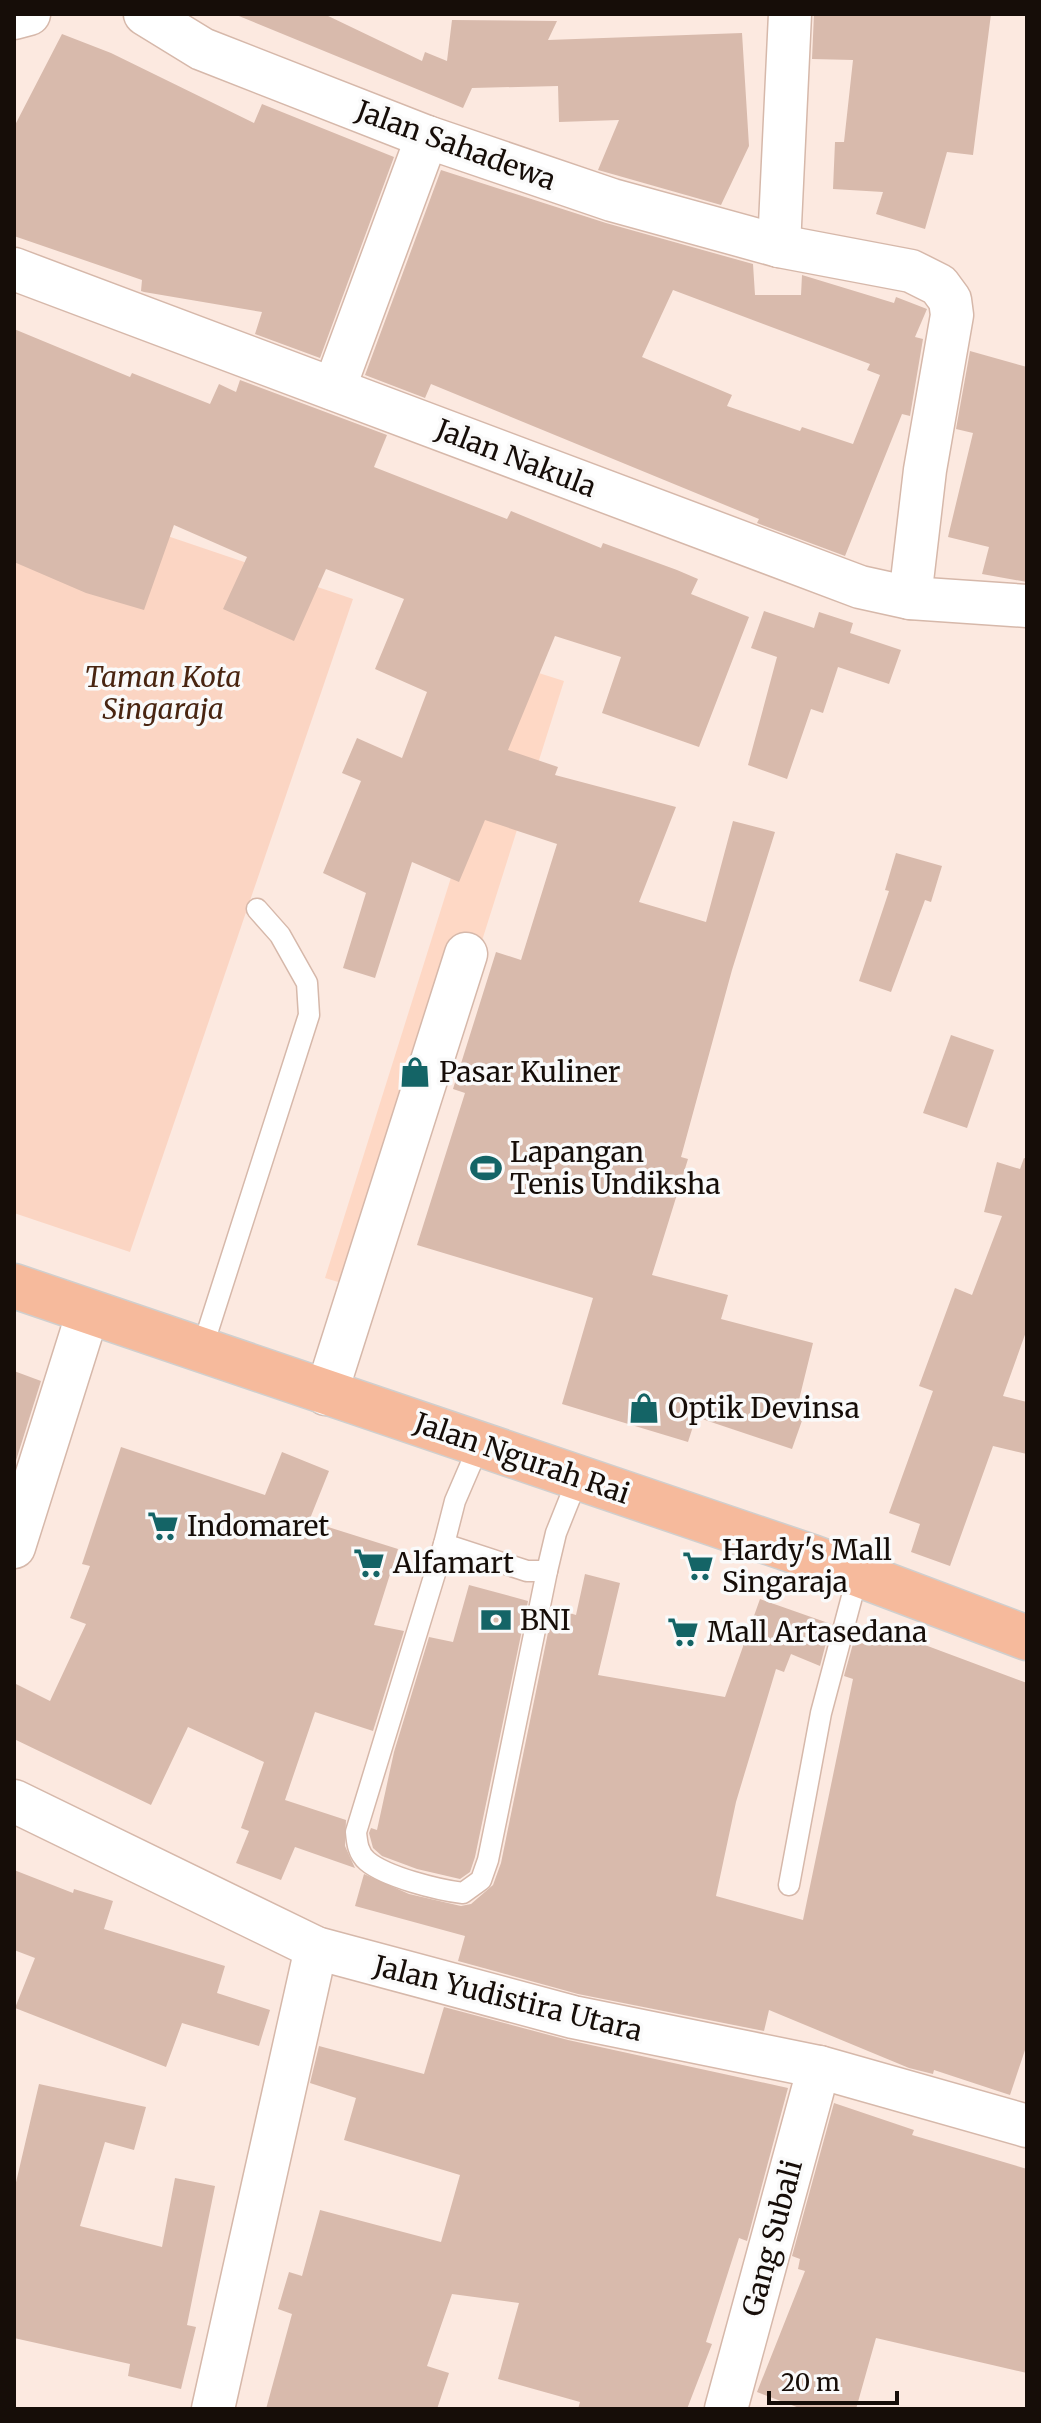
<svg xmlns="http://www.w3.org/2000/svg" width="1041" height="2423" viewBox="0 0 1041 2423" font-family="Merriweather,serif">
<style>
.built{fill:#fed8c5}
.green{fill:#fbd5c3}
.building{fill:#d8baac;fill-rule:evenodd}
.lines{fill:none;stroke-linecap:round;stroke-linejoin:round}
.service-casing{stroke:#d6b8aa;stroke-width:23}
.minor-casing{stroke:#d6b8aa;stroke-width:45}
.trunk-casing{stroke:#d0cfce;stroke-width:47}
.service{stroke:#fff;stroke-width:20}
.minor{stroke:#fff;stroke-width:42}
.trunk{stroke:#f6ba9c;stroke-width:44}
.labels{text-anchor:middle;stroke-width:7;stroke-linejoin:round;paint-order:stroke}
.street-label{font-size:28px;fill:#160d08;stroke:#fafafa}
.park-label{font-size:28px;font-style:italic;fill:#492511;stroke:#fafafa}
.poi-label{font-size:28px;fill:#160d08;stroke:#fafafa;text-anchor:start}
</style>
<rect width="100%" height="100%" fill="#fce9e0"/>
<path class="built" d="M456,647l108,34 -193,611 -46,-14 129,-410z"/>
<path class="green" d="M14,484l339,115 -223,653 -116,-39z"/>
<g class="building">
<path d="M234,14h90l98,47 3,-9 22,9 5,-41 105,1 -9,19 194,-7 7,113 -28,59 -123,-35 21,-50 -60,2 -1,-36 -86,2 -9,20z"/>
<path d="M814,14h177l-18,141 -26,-3 -22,77 -49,-15 7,-22 -50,-3 2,-47h9l9,-82 -41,-1z"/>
<path d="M62,34l49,19 143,70 8,-19 132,53 -74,201 -65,-24 7,-22 -118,-20 -3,-1 1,-11 -128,-44v-109z"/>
<path d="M441,170l165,53 147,41 2,31h46l1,-20 92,28 2,-6 31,12 -12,28 8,2 -13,77 -8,-2 -57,142 -88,-33 2,-4 -328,-135 -6,14 -60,-23zM673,290l197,74 -3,6 13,5 -27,69 -51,-17 -2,4 -73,-25 5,-11 -90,-38z"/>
<path d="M14,329l116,48 2,-4 78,31 9,-20 17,8 4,-12 147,55 -13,32 133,52 4,-8 90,37 2,-5 74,27 21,9 -7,15 58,23 -50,130 -97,-34 19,-56 -66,-21 -47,114 50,17 -3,8 121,32 -37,95 67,20 27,-101 42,11 -43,138 -51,187 7,2 -36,116 76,20 -7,24 92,24 -17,69 8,3 -12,34 -96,-32 -8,25 -126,-38 31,-106 -176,-53 48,-152 -12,-4 43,-137 25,8 36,-116 -72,-24 -26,62 -47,-20 -37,116 -32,-10 23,-75 -43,-20 38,-92 -19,-8 15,-35 45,20 25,-66 -52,-23 29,-70 -78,-30 -32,72 -71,-32 24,-52 -73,-32 -30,85 -58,-17 -72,-31z"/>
<path d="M970,351l57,16v215l-45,-8 7,-27 -41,-10 25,-104 -17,-4z"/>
<path d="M764,611l50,17 5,-16 34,11 -3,10 51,17 -12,34 -51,-17 -15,46 -12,-4 -24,70 -39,-14 29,-108 -26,-9z"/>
<path d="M896,853l46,13 -11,36 -6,-2 -34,92 -32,-11 30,-90 -4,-1z"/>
<path d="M951,1035l43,15 -27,78 -44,-15z"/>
<path d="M1024,1158l3,1v170l-24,67 24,6v52l-34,-8 -43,120 -39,-14 9,-28 -31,-11 44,-122 -14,-5 36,-98 17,7 30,-79 -18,-4 13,-50 23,7z"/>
<path d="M14,1371l27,10 -27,86z"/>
<path d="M121,1447l144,48 17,-43 47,19 -20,50 89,28 -24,76 30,6 -31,100 -58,-19 -30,88 61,20 -1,26 10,22 -60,-21 -14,33 -45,-17 13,-32 -8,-3 23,-66 -76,-35 -37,78 -137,-66v-56l36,18 36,-77 -16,-6 20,-52 -8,-2z"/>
<path d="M585,1574l35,9 -22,92 127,22 35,-98 71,25 -11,42 -29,-12 -7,18 -8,-3 -40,133 -20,94 87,24 50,-241 -9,-3 12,-43 5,2 5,-12 161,60v361l-17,51 -76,-25 -1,4 -24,-6 -140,-58 -5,21 -186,-37 -120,-33 7,-25 -110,-30 9,-32 45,20 52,12 10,-2 22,-19 8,-22 52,-255 23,7z"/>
<path d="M469,1585l59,16 -53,256 -5,15 -10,7 -43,-10 -35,-13 -9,-8 -4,-15 2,-5 6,2 17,-78 35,-115 24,5z"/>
<path d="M14,1870l59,23 1,-4 39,12 -9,28 121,37 -8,27 53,17 -11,36 -77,-23 -16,44 -151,-59 20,-50 -21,-8z"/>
<path d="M444,2007l124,33 220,48 -41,153 -8,-3 -33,104 6,2 -25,65h-109l2,-7 -82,-23 21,-76 -67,-9 -25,72 22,7 -12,36h-171l26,-95 -14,-5 11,-37 13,4 18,-66 121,32 19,-67 -116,-35 12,-42 -46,-15 9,-37 105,28z"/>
<path d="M39,2084l107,23 -12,43 -29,-8 -25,84 82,21 13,-69 40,8 -28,139 9,2 -15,62 -53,-13 2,-12 -116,-26v-147z"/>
<path d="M834,2103l80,27 -2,5 115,34v204l-151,-35 -20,71h-54l-45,-17 48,-121 -7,-2 2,-10 -8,-3z"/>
</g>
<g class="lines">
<defs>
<g id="service">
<path d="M201,1352l108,-337 -2,-32 -27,-48 -23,-26"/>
<path d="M480,1443l-25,58 -11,43 83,27h20l9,-38 22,-55"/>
<path d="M444,1544l-88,288c1,11 2,21 11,29 19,16 71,29 96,32l18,-13 7,-20 59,-289"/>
<path d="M789,1885l32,-172 37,-139"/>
</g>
<g id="minor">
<path d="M145,14l57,35 225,88 185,63 167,46 132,25 28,14 11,15 2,15 -27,155 -15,128"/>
<path d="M14,18l15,-4"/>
<path d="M779,246l11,-232"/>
<path d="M14,269l846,318 50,11 117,8"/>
<path d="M334,389l93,-252"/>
<path d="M326,1394l140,-440"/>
<path d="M14,1547l74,-235"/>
<path d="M14,1801l302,147 257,69 246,50 208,59"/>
<path d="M213,2409l103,-461"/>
<path d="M726,2409l93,-342"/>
</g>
<path id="trunk" d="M14,1286l798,271 215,81"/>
</defs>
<use href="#service" class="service-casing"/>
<use href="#minor" class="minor-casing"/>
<use href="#trunk" class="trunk-casing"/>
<use href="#service" class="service"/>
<use href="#minor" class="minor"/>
<use href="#trunk" class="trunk"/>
</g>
<defs>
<symbol id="shop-bare" viewBox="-9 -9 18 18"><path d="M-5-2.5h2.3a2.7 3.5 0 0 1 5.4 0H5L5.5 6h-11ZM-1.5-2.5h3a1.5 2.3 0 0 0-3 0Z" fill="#146466" stroke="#fafafa" stroke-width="2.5" paint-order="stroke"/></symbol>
<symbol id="stadium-bare" viewBox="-9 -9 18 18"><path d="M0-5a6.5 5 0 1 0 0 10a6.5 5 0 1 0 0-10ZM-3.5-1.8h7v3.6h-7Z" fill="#146466" stroke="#fafafa" stroke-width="2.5" paint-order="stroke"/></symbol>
<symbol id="supermarket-bare" viewBox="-9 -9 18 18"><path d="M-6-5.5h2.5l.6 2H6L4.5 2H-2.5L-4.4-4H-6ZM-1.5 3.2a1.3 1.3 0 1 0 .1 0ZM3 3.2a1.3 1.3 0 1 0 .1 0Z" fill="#146466" stroke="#fafafa" stroke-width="2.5" paint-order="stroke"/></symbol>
<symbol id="bank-bare" viewBox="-9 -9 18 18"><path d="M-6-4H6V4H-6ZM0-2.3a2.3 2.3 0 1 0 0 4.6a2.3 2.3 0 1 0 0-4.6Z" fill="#146466" stroke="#fafafa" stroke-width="2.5" paint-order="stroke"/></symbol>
</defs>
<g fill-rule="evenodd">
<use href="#shop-bare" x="393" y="1050" width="44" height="44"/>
<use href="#stadium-bare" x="464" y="1146" width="44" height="44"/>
<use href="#shop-bare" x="622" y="1386" width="44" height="44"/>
<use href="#supermarket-bare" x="141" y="1504" width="44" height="44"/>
<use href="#supermarket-bare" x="347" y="1541" width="44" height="44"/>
<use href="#supermarket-bare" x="676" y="1544" width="44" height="44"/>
<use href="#bank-bare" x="474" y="1598" width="44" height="44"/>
<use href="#supermarket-bare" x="661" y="1610" width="44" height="44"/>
</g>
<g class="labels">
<g class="street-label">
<text transform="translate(456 145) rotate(20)" y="10">Jalan Sahadewa</text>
<text transform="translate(516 458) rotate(21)" y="10">Jalan Nakula</text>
<text transform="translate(522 1458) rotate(19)" y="10">Jalan Ngurah Rai</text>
<text transform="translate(508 1998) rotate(14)" y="10">Jalan Yudistira Utara</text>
<text transform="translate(772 2238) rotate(-75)" y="10">Gang Subali</text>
</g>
<g class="park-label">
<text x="163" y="687">Taman Kota<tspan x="163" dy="32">Singaraja</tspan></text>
</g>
<g class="poi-label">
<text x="439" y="1082">Pasar Kuliner</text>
<text x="510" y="1162">Lapangan<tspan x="510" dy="32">Tenis Undiksha</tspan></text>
<text x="668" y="1418">Optik Devinsa</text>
<text x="187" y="1536">Indomaret</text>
<text x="722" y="1560">Hardy's Mall<tspan x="722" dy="32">Singaraja</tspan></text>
<text x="393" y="1573">Alfamart</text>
<text x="520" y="1630">BNI</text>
<text x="707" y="1642">Mall Artasedana</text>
</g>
</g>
<rect width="1041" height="2423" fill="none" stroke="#160d08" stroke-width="32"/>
<path d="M769 2391v12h128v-12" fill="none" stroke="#160d08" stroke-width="4"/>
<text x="781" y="2391" font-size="24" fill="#160d08" stroke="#fafafa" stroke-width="6" paint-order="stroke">20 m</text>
</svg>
